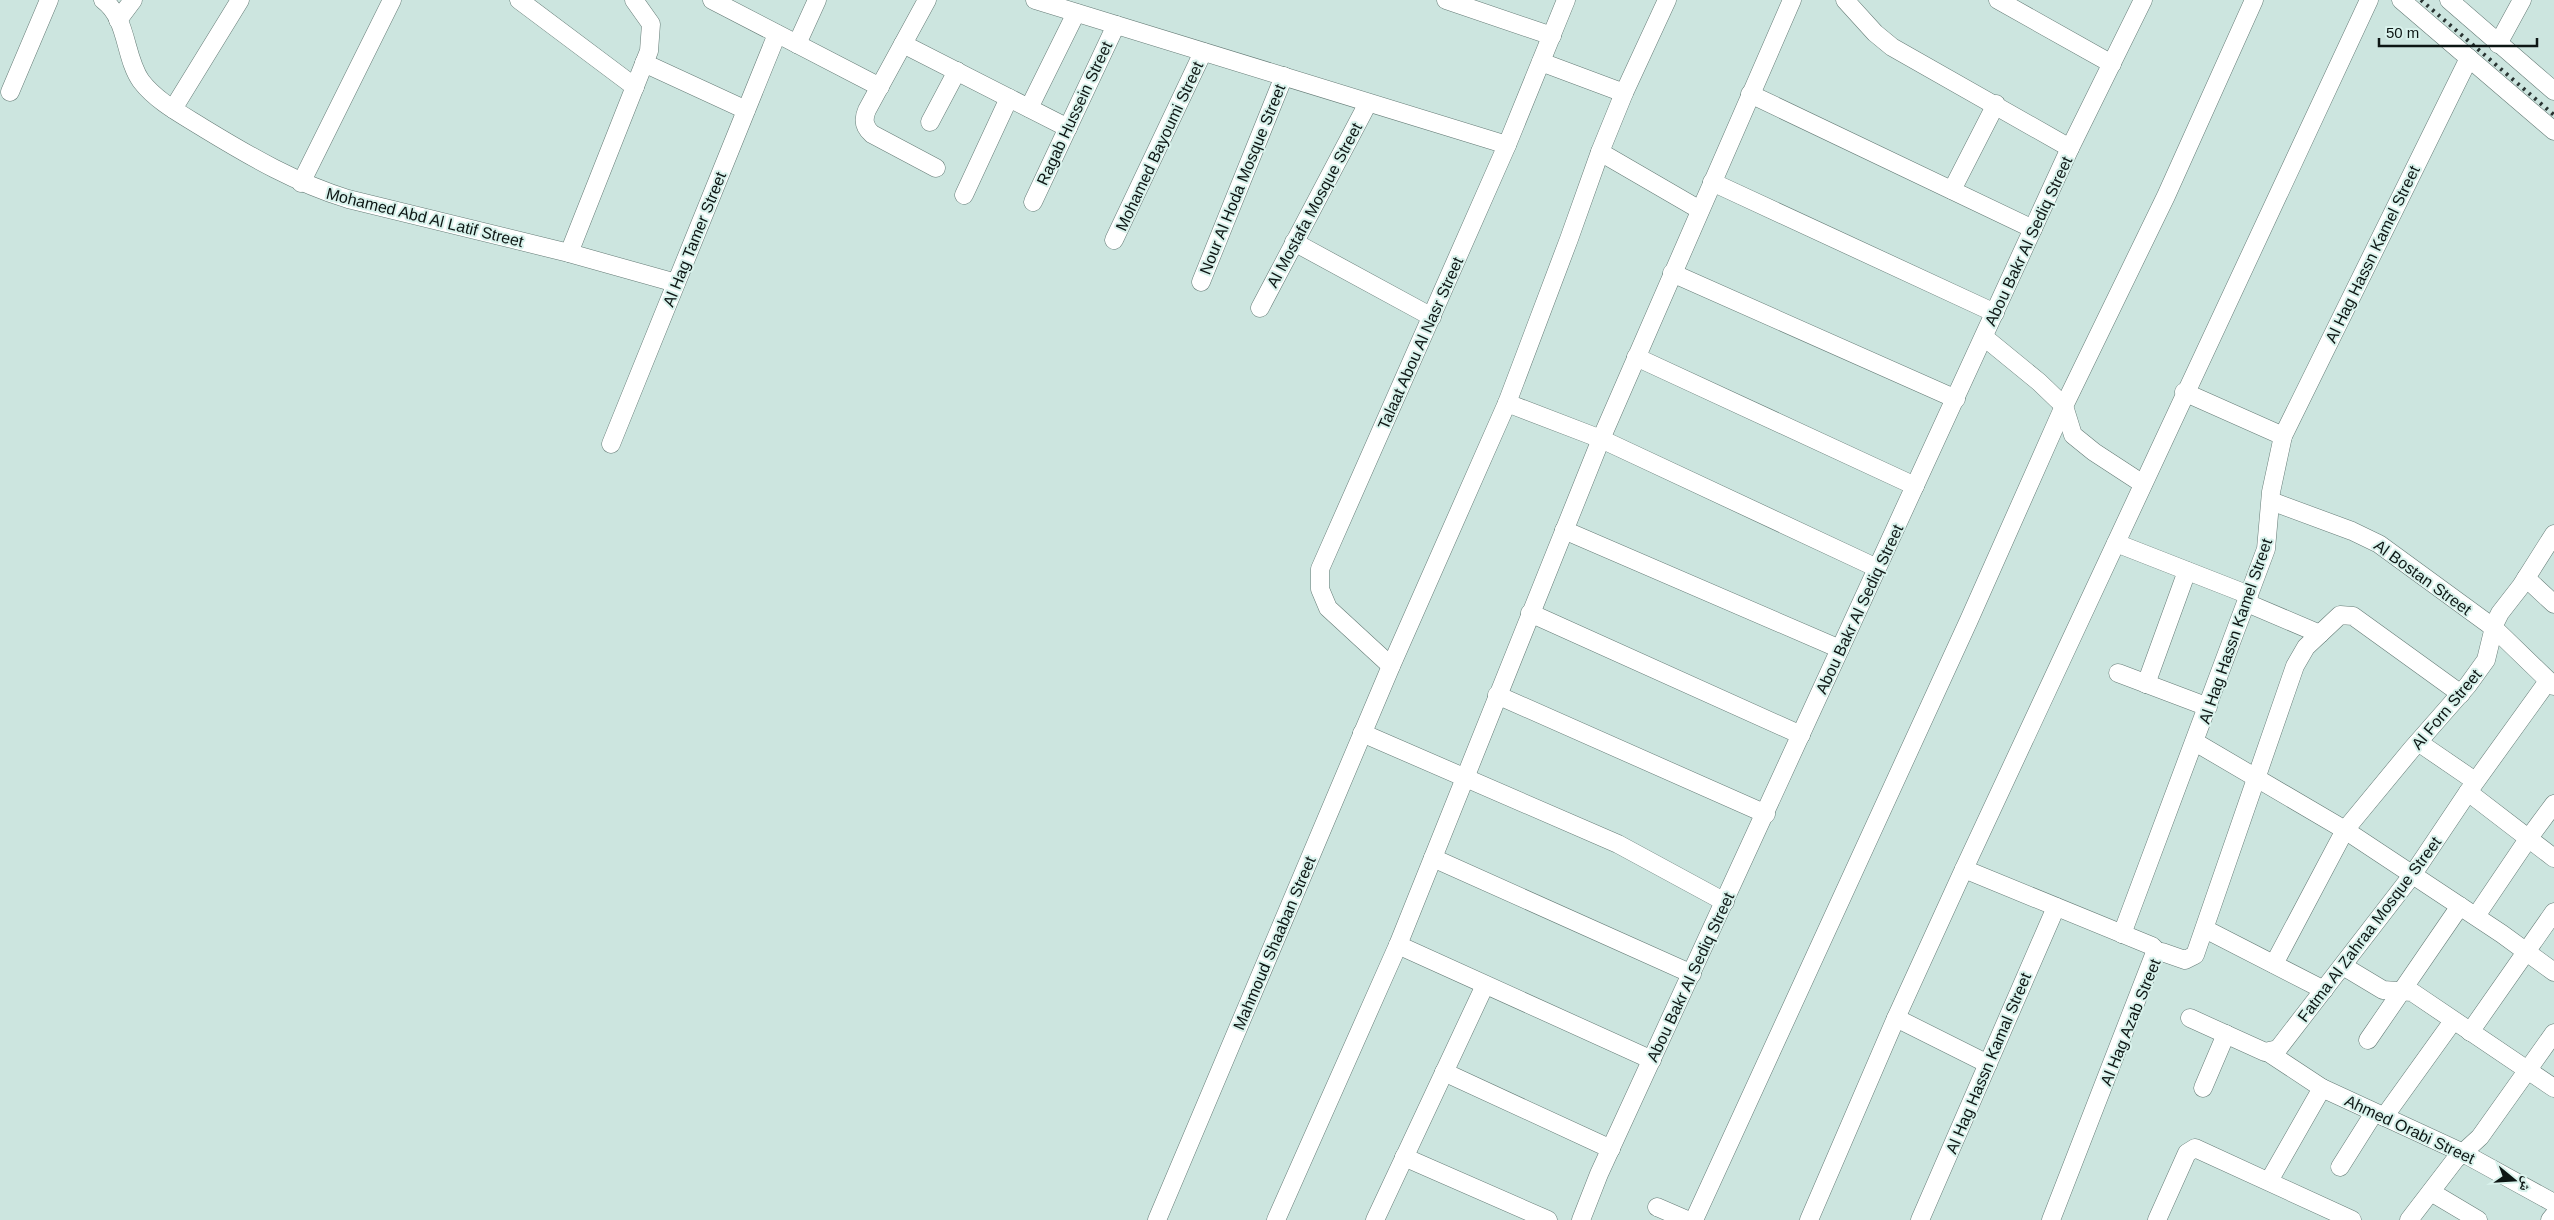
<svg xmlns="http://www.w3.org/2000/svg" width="2554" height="1220" viewBox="0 0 2554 1220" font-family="Helvetica,'Noto Naskh Arabic',sans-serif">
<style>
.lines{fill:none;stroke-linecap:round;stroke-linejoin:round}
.minor-casing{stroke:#657b76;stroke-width:19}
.minor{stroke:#fff;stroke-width:18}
.rail{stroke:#293432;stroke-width:4;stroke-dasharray:2.5 5;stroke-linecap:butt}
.labels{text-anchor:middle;stroke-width:4;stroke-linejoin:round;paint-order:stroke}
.street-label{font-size:16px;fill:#0d1614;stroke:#d9f2ec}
</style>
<rect width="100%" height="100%" fill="#cce5df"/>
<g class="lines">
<defs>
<g id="minor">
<path d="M103,0c25,18 21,57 38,81 16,21 42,34 64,48 46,28 91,54 143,70l221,54 107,30"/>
<path d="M519,0l116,87"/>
<path d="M712,0l168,87"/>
<path d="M927,0l-60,110c-4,9 -3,17 5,24l64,34"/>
<path d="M1035,0l472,145"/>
<path d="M1446,0l106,36"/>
<path d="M1845,0l30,33 17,14 178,101"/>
<path d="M1998,0l114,64"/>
<path d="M2401,0l153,131"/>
<path d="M2449,0l105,91"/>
<path d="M118,20l15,-20"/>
<path d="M797,44l20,-44"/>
<path d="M903,44l165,84"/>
<path d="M2498,44l24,-44"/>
<path d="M1541,62l83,31"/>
<path d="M644,63l102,47"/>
<path d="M10,92l39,-92"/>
<path d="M1750,94l283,135"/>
<path d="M1029,108l47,-95"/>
<path d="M173,109l67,-109"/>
<path d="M930,122l27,-51"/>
<path d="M1600,152l100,58"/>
<path d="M1712,182l283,131"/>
<path d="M301,183l91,-183"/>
<path d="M1952,190l44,-86"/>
<path d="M964,195l45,-97"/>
<path d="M1033,202l83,-177"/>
<path d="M1114,240l89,-188"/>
<path d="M1294,242l138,75"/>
<path d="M569,253l80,-202 2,-27 -17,-24"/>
<path d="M1672,273l284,126"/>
<path d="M1201,282l83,-206"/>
<path d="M1260,308l108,-205"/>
<path d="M1984,337l55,45 25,24 9,29 21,17 49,32"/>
<path d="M1636,357l279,129"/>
<path d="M2184,392l99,44"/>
<path d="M1507,403l94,36 276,129"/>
<path d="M611,444l166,-410"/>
<path d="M2271,501l81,30 27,13 115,84 60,58"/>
<path d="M1564,530l276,119"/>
<path d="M2116,543l133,52"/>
<path d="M2526,578l28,26"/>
<path d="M2247,603l73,31"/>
<path d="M1530,613l271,122"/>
<path d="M1391,666l-63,-58 -8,-19v-20l187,-424 59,-145"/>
<path d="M2118,673l90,34"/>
<path d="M2146,684l41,-113"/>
<path d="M1497,695l269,119"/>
<path d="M1362,733l256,111 107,58"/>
<path d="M2195,742l150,88 157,104 52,38"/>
<path d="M2418,742l57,39"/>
<path d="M2468,792l86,66"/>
<path d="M1433,858l259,116"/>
<path d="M1964,869l188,77 6,6"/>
<path d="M2476,916l52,-77 26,-35"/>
<path d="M2205,929l119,61"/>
<path d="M2122,934l144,-385 5,-57 12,-56 186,-378"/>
<path d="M1398,945l254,115"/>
<path d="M2274,964l71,-134 66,-80 57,-65 18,-25 9,-37 5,-10 21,-27 33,-52"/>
<path d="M2343,966l40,24 29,2 142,96"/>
<path d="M1896,1018l92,46"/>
<path d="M2190,1018l75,34 13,-3 135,-175 55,-82 80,-111"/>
<path d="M2470,1032l84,-120"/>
<path d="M2368,1040l92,-134"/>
<path d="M2269,1053l53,35 141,65 91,50"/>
<path d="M1444,1072l167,77"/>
<path d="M2203,1088l23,-54"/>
<path d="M2384,1117l69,-96"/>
<path d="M1404,1157l144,63"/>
<path d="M2340,1167l34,-54"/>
<path d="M2269,1181l53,-93"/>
<path d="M2431,1192l47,28"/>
<path d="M1657,1207l30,13"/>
<path d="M1157,1220l234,-554 116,-263 62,-164 31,-87 24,-59 43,-93"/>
<path d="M1276,1220l122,-275 203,-506 191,-439"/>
<path d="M1375,1220l110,-235"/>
<path d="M1581,1220l18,-46 471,-1026 73,-148"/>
<path d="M1694,1220l275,-600 95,-214 102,-210 88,-196"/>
<path d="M1809,1220l87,-202 68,-149 405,-869"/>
<path d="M1920,1220l136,-313"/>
<path d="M2051,1220l103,-265 8,-3 23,8 10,-5 100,-289 11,-19 34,-32 13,1 108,78"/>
<path d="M2157,1220l30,-67 8,-5 157,72"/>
<path d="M2409,1220l46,-60 25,-23 74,-104"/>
<path d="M2550,1220l4,-5"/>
</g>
</defs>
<use href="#minor" class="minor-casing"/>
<use href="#minor" class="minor"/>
<path class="rail" d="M2421,0l133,115"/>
</g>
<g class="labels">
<g class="street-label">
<text transform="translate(1074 113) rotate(-65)" y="6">Ragab Hussein Street</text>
<text transform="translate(1159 146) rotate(-65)" y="6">Mohamed Bayoumi Street</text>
<text transform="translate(1242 179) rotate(-68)" y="6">Nour Al Hoda Mosque Street</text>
<text transform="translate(1314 205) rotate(-62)" y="6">Al Mostafa Mosque Street</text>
<text transform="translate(425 217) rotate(14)" y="6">Mohamed Abd Al Latif Street</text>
<text transform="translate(694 239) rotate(-68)" y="6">Al Hag Tamer Street</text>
<text transform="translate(2028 241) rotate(-65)" y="6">Abou Bakr Al Sediq Street</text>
<text transform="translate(2372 254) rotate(-64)" y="6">Al Hag Hassn Kamel Street</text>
<text transform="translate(1420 343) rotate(-66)" y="6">Talaat Abou Al Nasr Street</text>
<text transform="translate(2423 577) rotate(36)" y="6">Al Bostan Street</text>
<text transform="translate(1859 609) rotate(-65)" y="6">Abou Bakr Al Sediq Street</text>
<text transform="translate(2235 631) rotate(-71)" y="6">Al Hag Hassn Kamel Street</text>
<text transform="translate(2446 709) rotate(-50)" y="6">Al Forn Street</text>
<text transform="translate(2369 929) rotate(-53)" y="6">Fatma Al Zahraa Mosque Street</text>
<text transform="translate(1274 943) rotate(-67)" y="6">Mahmoud Shaaban Street</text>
<text transform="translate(1690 977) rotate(-65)" y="6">Abou Bakr Al Sediq Street</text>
<text transform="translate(2130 1022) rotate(-68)" y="6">Al Hag Azab Street</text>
<text transform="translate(1988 1063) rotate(-67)" y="6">Al Hag Hassn Kamal Street</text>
<text transform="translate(2410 1129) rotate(25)" y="6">Ahmed Orabi Street</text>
</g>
</g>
<g transform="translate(2514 1180) rotate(108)" stroke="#d9f2ec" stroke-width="4" paint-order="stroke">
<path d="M0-4L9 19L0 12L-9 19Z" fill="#0d1614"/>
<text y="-8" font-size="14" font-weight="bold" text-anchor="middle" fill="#0d1614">ش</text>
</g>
<path d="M2379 38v8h158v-8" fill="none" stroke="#0d1614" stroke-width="2.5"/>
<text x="2386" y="38" font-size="15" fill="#0d1614" stroke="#d9f2ec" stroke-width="4" paint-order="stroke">50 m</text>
</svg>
